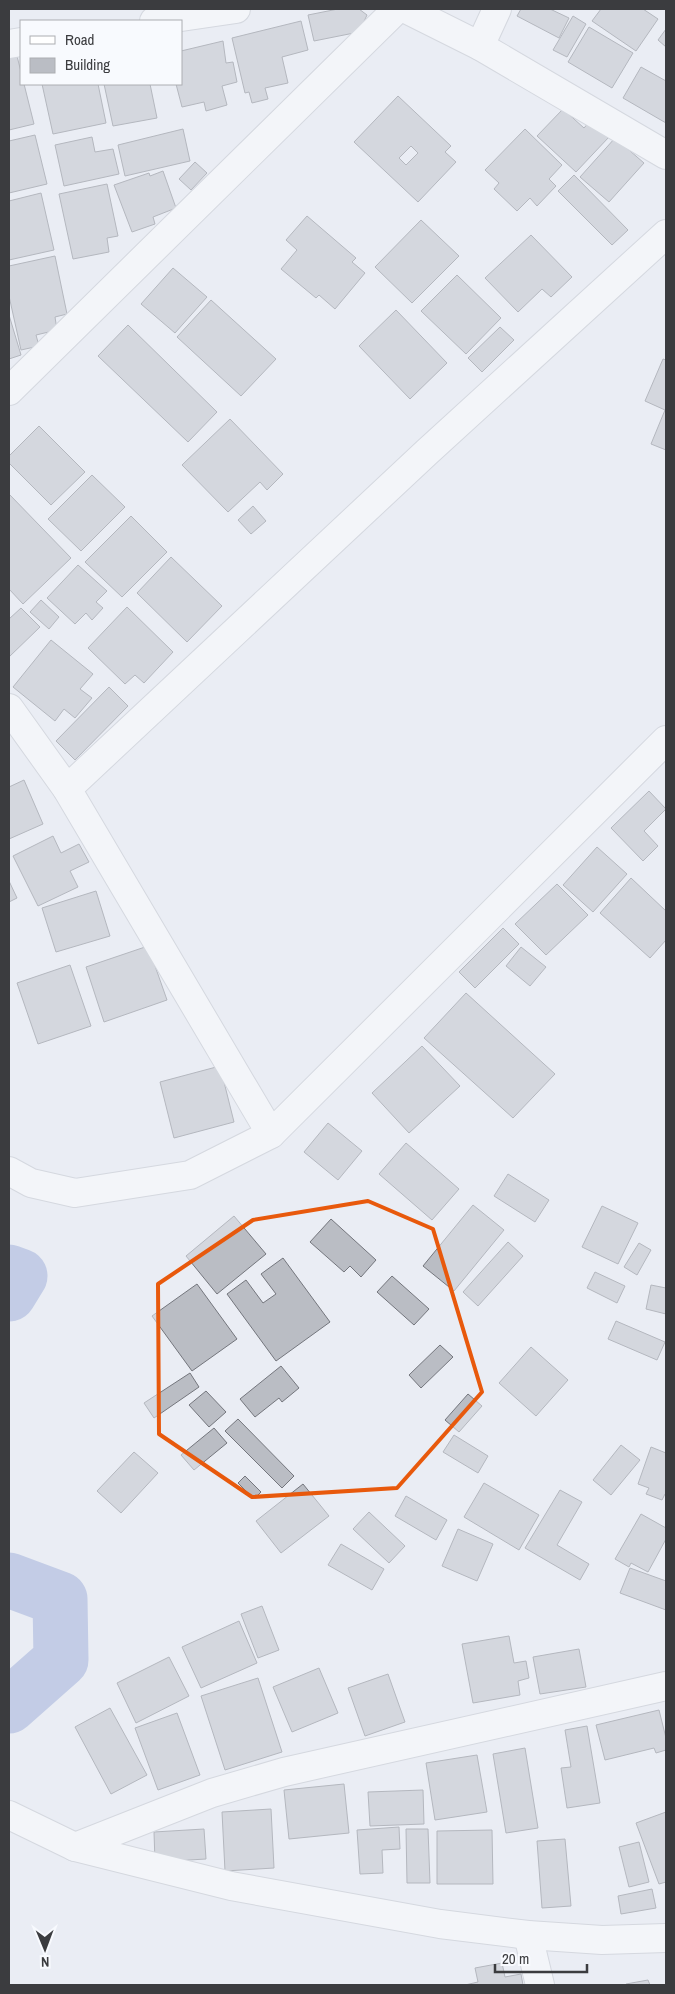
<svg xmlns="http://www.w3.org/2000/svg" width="675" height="1994" viewBox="0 0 675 1994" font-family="'Archivo Narrow',sans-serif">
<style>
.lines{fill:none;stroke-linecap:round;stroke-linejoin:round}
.river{stroke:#94a5d4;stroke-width:55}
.building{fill:#babdc4;stroke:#74767d;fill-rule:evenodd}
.street-casing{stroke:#bcbfc6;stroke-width:30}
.secondary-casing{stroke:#bcbfc6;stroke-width:30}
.street{stroke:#fff;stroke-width:28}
.secondary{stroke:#fff;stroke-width:28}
.marked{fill:none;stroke:#e8590c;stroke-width:4;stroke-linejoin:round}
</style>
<rect width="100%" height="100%" fill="#eaedf4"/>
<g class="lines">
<g class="river">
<path d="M9,1272l11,4 -11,18"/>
<path d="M9,1580l51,19 1,61 -52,46"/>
</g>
</g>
<g class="building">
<path d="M338,9h21l8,6 -8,17 -45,9 -6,-26z"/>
<path d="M521,9h29l19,9 -10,20 -42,-22z"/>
<path d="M601,9h42l15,10 -22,32 -44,-30z"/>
<path d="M573,16l13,8 -19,33 -14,-7z"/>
<path d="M301,21l7,29 -26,7 6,26 -23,5 3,11 -16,4 -3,-11 -4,1 -13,-55z"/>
<path d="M589,27l44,26 -21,35 -44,-26z"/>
<path d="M666,29v18l-8,-7z"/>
<path d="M223,41l3,22 7,-1 4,20 -15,4 5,19 -21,6 -2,-9 -22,5 -6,-23h5v-33z"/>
<path d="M17,56l4,16v12h3l10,40 -25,6v-72z"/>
<path d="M641,67l25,14v42l-43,-25z"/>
<path d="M42,84h56l8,39 -53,11z"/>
<path d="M104,84h46l7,34 -44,8z"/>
<path d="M398,96l53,50 -6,6 11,10 -38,40 -64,-60zM411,146l7,7 -12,12 -7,-7z"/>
<path d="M563,109l21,19 7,-8 18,17 -33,35 -39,-36z"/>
<path d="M183,129l7,32 -65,15 -7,-31z"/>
<path d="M525,129l37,36 -13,14 7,7 -19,20 -7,-8 -13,13 -23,-22 5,-6 -14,-13z"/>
<path d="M35,135l12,49 -38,9v-52z"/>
<path d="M92,137l3,15 18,-3 6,25 -55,12 -9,-41z"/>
<path d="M615,138l29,25 -35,39 -29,-25z"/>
<path d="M195,162l12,11 -16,17 -12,-11z"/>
<path d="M163,171l13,37 -23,9 2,7 -23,8 -18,-47 35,-12 1,3z"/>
<path d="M574,175l54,55 -16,15 -54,-54z"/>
<path d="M107,184l11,52 -11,2 2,14 -36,7 -14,-65z"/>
<path d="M41,193l13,57 -45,10v-59z"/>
<path d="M307,216l49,42 -4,4 13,11 -30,36 -16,-14 -3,3 -35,-29 16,-19 -11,-10z"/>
<path d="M421,220l38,36 -47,47 -37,-36z"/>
<path d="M531,235l41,42 -21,20 -9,-8 -24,23 -33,-34z"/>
<path d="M55,256l12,58 -12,3 2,13 -21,5 3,11 -18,4 -12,-54v-30z"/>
<path d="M173,268l34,29 -32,36 -34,-29z"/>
<path d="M457,275l44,43 -35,36 -45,-43z"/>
<path d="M211,300l65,59 -35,37 -64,-59z"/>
<path d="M396,310l51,53 -37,36 -51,-53z"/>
<path d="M9,315l12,40 -12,4z"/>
<path d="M128,325l89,87 -29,30 -90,-86z"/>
<path d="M500,327l14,13 -32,32 -14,-14z"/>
<path d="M663,359l3,1v90l-15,-6 14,-34 -20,-9z"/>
<path d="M230,419l53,55 -16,16 -7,-8 -32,30 -46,-47z"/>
<path d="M39,426l46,46 -34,33 -42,-42v-7z"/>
<path d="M92,475l33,32 -44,44 -33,-32z"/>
<path d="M9,494l62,64 -48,46 -14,-15z"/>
<path d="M253,506l13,15 -15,13 -13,-14z"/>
<path d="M131,516l36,36 -45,45 -37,-35z"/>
<path d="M171,557l51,49 -35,36 -50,-49z"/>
<path d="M78,565l29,26 -11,11 7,6 -11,12 -6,-7 -11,11 -28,-26z"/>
<path d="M41,600l18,17 -10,12 -19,-17z"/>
<path d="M127,607l46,45 -29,31 -9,-8 -10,9 -37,-36z"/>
<path d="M21,608l19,19 -31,30v-38z"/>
<path d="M51,640l42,34 -13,15 12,9 -17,20 -11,-9 -9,12 -42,-34z"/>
<path d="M109,687l19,19 -53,54 -19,-19z"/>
<path d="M24,780l19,44 -34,15v-52z"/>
<path d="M649,791l17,18 -22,22 14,15 -15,15 -32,-33z"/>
<path d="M53,836l8,17 18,-9 10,18 -19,9 8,16 -40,19 -25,-50z"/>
<path d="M597,847l30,27 -34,38 -30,-27z"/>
<path d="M631,878l35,33v29l-16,18 -50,-45z"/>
<path d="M9,881l8,17 -8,4z"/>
<path d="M557,884l31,31 -42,40 -31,-31z"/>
<path d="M96,891l14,45 -54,16 -14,-44z"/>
<path d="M503,928l16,16 -44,44 -16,-16z"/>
<path d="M148,946l19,54 -63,22 -18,-55z"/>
<path d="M521,947l25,20 -16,19 -24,-20z"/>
<path d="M70,965l21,61 -53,18 -21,-61z"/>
<path d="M466,993l89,81 -42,44 -89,-80z"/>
<path d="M422,1046l38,40 -51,47 -37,-40z"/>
<path d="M220,1066l14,56 -60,16 -14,-56z"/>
<path d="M328,1123l34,28 -24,29 -34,-28z"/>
<path d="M406,1143l53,46 -27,31 -53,-46z"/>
<path d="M508,1174l41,26 -14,22 -41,-26z"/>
<path d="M473,1205l31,25 -50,61 -31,-25z"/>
<path d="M602,1206l36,17 -20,41 -36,-17z"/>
<path d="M234,1216l32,38 -49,40 -31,-38z"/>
<path d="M331,1219l45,41 -15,17 -11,-11 -6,6 -34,-30z"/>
<path d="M508,1242l15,14 -45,50 -15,-14z"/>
<path d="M639,1243l12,7 -14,25 -13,-8z"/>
<path d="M283,1258l47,64 -54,39 -49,-67 19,-14 17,23 13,-9 -15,-20z"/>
<path d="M595,1272l30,14 -8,17 -30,-15z"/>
<path d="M392,1276l37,33 -15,16 -37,-33z"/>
<path d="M197,1284l40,55 -45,32 -40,-55z"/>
<path d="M651,1285l15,3v26l-20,-5z"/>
<path d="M616,1321l49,21 -8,18 -49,-21z"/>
<path d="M440,1345l13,12 -32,31 -12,-13z"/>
<path d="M531,1347l37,33 -32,36 -37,-33z"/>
<path d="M281,1366l18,22 -17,14 -3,-4 -24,19 -15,-18z"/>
<path d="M190,1373l9,14 -45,31 -10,-15z"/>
<path d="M206,1391l20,21 -17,15 -20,-22z"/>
<path d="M468,1394l14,12 -23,26 -14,-12z"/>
<path d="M238,1419l56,57 -12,12 -57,-57z"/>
<path d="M214,1428l13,15 -33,27 -13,-15z"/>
<path d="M454,1435l34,21 -10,17 -35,-21z"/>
<path d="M621,1445l19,15 -29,35 -18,-15z"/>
<path d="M651,1447l15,6v41h-1l-3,6 -16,-6 3,-6 -11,-4z"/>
<path d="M134,1452l24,21 -37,40 -24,-22z"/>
<path d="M245,1476l16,16 -7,7 -16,-16z"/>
<path d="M484,1483l55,32 -20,35 -55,-33z"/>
<path d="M303,1484l26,32 -48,37 -25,-32z"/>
<path d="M560,1490l22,12 -25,43 32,19 -9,16 -55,-32z"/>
<path d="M406,1496l41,24 -11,20 -41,-24z"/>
<path d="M369,1512l36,34 -16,17 -36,-34z"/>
<path d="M641,1514l25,14v11l-18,33 -17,-9 -2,4 -14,-8z"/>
<path d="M458,1529l35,15 -16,37 -35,-15z"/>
<path d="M341,1544l43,25 -12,21 -44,-25z"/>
<path d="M630,1568l36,13v29l-46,-17z"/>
<path d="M262,1606l17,44 -21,8 -17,-44z"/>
<path d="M239,1621l18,42 -56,25 -19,-41z"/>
<path d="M509,1636l5,27 12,-2 3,17 -11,3 2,14 -47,8 -11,-59z"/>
<path d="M579,1649l7,38 -46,7 -7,-37z"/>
<path d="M169,1657l20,39 -53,27 -19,-40z"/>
<path d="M319,1668l19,45 -46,19 -19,-45z"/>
<path d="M388,1674l17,48 -40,14 -17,-48z"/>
<path d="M258,1678l24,74 -57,18 -24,-74z"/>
<path d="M110,1708l37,67 -36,19 -36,-67z"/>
<path d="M659,1710l7,28v12l-10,3 -2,-5 -49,12 -9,-35z"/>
<path d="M177,1713l23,62 -42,15 -23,-62z"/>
<path d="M587,1726l13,77 -33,5 -6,-40 10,-1 -6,-37z"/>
<path d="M525,1748l13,80 -32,5 -13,-79z"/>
<path d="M477,1755l10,57 -52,8 -9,-57z"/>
<path d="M344,1784l5,49 -60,6 -5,-49z"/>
<path d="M423,1790l1,34 -54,2 -2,-34z"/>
<path d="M271,1809l3,59 -49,3 -3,-59z"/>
<path d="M666,1812v70l-7,2 -23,-61z"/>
<path d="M399,1827l1,22 -18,1 1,23 -23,1 -3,-44z"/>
<path d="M204,1829l2,30 -51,3 -1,-30z"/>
<path d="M406,1829h22l2,54h-23z"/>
<path d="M492,1830l1,54h-56v-53z"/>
<path d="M565,1839l6,67 -29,2 -5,-67z"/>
<path d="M639,1842l10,40 -20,5 -10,-40z"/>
<path d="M652,1889l4,19 -35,6 -3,-18z"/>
<path d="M502,1963l3,14 16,-3 2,11h-58l13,-3 -3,-14z"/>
<path d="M648,1980l2,5h-24v-1z"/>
</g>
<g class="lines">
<defs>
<g id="street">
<path d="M406,9l74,37"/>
<path d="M497,9l-17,37 186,109"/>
<path d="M154,21l82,-12"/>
<path d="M9,44l12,-2"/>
<path d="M9,391l388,-382"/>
<path d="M9,708l58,81 204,345"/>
<path d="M67,789l360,-337 239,-218"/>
<path d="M9,1171l22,12 44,10 115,-18 81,-41 395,-394"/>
<path d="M75,1847l137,-54 72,-21 382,-86"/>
<path d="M528,1935l12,50"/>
</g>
<path id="secondary" d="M9,1815l66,32 156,39 209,38 88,11 74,5 64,-2"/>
</defs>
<use href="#street" class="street-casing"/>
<use href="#secondary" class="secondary-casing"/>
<use href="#street" class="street"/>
<use href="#secondary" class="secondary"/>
</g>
<path d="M0 0H675V1994H0ZM368,1201l65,28 49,163 -85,96 -145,9 -93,-63 -1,-150 95,-64z" fill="#eaedf4" fill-opacity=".55" fill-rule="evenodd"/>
<path class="marked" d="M368,1201l65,28 49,163 -85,96 -145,9 -93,-63 -1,-150 95,-64z"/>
<rect width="675" height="1994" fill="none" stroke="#3b3c3f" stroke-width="20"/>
<rect x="20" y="20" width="162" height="65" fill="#f8fafe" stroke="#acaeb2"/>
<rect x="30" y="36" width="25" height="8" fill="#ffffff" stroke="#acaeb2"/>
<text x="65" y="45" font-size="15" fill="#3b3c3f">Road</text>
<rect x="30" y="58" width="25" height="15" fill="#babdc4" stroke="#acaeb2"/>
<text x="65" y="70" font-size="15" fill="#3b3c3f">Building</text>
<g transform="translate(45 1949) rotate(179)" stroke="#f8fafe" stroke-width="4" paint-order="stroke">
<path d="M0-4L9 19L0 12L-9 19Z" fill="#3b3c3f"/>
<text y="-8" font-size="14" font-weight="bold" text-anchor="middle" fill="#3b3c3f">N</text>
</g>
<path d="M495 1964v8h92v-8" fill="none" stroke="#3b3c3f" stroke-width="2.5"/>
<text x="502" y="1964" font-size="15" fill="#3b3c3f" stroke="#f8fafe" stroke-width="4" paint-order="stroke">20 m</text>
</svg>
